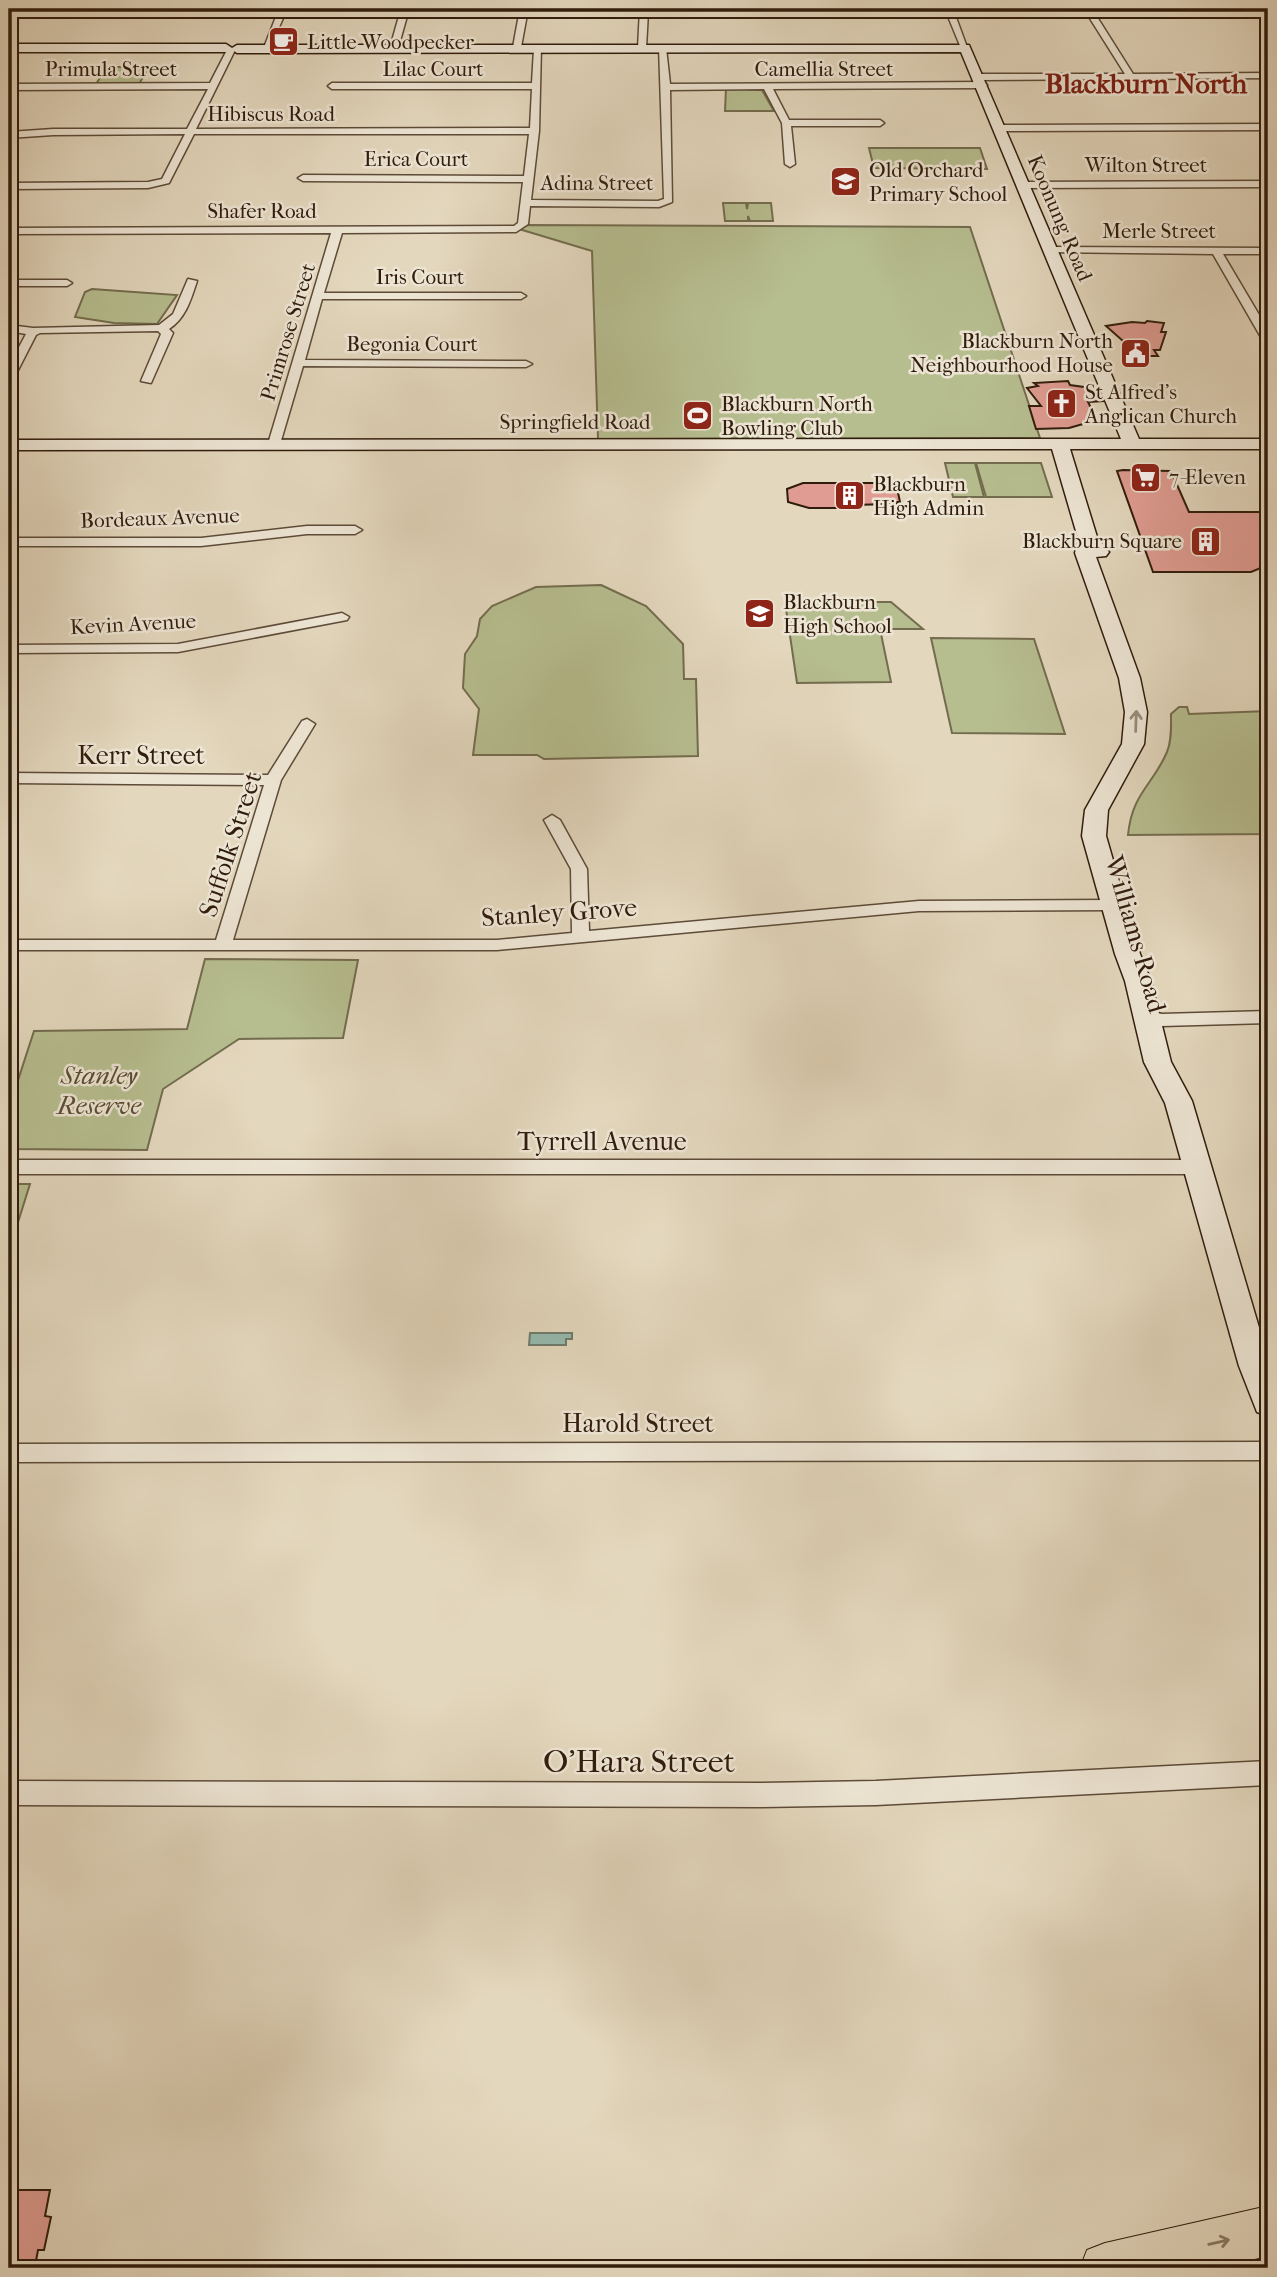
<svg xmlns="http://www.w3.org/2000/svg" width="1277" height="2277" viewBox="0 0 1277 2277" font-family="'IM FELL French Canon',serif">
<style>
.green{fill:#b6bd8f;stroke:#736c4e;stroke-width:2}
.water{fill:#95baae;stroke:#6d7b6d;stroke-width:2}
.building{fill:#e09c92;stroke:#301c0c;stroke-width:2}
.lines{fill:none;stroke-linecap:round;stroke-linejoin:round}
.street-casing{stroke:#5d4b38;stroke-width:3}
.secondary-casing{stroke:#301c0c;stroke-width:3}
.primary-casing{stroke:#301c0c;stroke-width:2}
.street{fill:#ede5d4;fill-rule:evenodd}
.secondary{fill:#ede5d4;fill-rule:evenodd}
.primary{fill:#e3d7bd;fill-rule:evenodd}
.oneway{stroke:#988b7a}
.oneway2{stroke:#8a7a64}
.labels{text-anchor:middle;stroke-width:5;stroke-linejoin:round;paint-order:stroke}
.far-poi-label{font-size:21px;fill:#301c0c;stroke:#ede5d4;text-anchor:start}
.far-street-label{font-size:21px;fill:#301c0c;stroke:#ede5d4}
.street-label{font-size:26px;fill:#301c0c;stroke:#ede5d4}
.park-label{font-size:26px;font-style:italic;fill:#584c33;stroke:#ede5d4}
.far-district-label{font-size:28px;font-weight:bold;fill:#7a1f14;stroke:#ede5d4}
.near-street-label{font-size:32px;fill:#301c0c;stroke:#ede5d4}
</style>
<rect width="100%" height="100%" fill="#e3d7bd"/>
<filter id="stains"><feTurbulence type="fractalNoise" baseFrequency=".00286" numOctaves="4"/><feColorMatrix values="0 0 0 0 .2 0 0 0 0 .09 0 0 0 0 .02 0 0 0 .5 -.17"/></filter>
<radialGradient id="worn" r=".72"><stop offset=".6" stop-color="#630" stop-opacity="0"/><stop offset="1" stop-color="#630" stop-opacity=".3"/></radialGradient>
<g class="green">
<path d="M107,67h42l-10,17h-43z"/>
<path d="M726,88l36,2 12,21h-49z"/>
<path d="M869,148h111l7,21 -113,-1z"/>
<path d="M723,203h23l1,6 1,-6h23l2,18h-23l-2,-5v5h-23z"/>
<path d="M528,225l442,2 70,211 -442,1 -6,-188 -73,-22z"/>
<path d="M92,289l85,6 -20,29 -43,-1 -39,-6 10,-25z"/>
<path d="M945,463h30l9,34h-31z"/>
<path d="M976,463h65l11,34h-66z"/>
<path d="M601,585l45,21 37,38 1,35h12l2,77 -154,3 -7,-4h-64l6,-46 -16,-21 2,-34 12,-18 3,-17 12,-13 44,-19z"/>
<path d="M785,602h106l32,27h-43l11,53 -94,1z"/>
<path d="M931,638l103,1 31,95 -113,-1z"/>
<path d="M1179,707h8l2,7 79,-3v123l-140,1c4,-42 25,-50 39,-83 5,-12 4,-26 4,-38z"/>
<path d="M205,959l153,1 -15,78 -104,1 -76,50 -16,61 -138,-1v-41l25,-77 153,-2z"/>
<path d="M9,1184h21l-21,67z"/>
</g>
<path class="water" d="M530,1333h42v6h-6v6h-37z"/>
<g class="building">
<path d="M1147,321l17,2 -3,9h5l-6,18h-6l4,6h-18l-34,-30 26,-4 13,1z"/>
<path d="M1068,381l2,4 28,4 5,12 -15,1 9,18 -28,8 -33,1 -7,-23h12l-14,-18 11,-2 -4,-3z"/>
<path d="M1123,470l48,1 18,41h79v53l-17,7h-98l-36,-101z"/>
<path d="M803,483h93l4,19h-3v2l-50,1v3h-38l-21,-6 -1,-13z"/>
<path d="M9,2190h41l-5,26 6,1 -7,33h-6l-2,11 -27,1z"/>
</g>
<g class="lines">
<defs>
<g id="street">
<path d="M279,9h8l-17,39 -7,2z"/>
<path d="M401,9h8l-11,39 -4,2 -4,-2z"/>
<path d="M520,9h8l-7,38 -4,2 -4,-2z"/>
<path d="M640,9h207l1,1 -4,2h-196l-2,36 -4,2 -4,-2z"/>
<path d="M945,9h8l15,41 -7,-2z"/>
<path d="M1084,9h8l41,65 135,-1v5l-289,2 -4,-3 4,-3h146z"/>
<path d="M1260,9h8v7h-3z"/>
<path d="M659,46l7,2 4,36 313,-2 4,3 -4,3 -210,1 16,31h91l4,3 -4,3h-89l4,38 -5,3 -5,-3 -3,-41 -18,-34 -94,1 2,112 -13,5 -129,-1 -2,18 -12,8 -174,1 -18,60h197l5,3 -5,3h-199l-17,61 221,1 6,3 -6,3 -223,-1 -23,78 -6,4 -6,-4 63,-211 -322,1v-6l505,-2 4,-3 5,-41 -220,-1 -5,-3 5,-3 221,1 5,-42h-335l-25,49 -21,5 -139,1v-6l139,-1 14,-3 23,-45 -132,1 -44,3v-6l44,-3h134l21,-40 -199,1v-6l201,-1 17,-33 4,-2 4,2 -39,79 334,-1 2,-39h-200l-4,-3 4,-3h200l2,-34 7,-2 -2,84 -8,69 127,1 6,-2z"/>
<path d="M1268,124v6l-268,1 -4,-3 4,-3z"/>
<path d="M1268,181v6l-244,1 -5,-3 5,-3z"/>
<path d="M1050,247l218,1v6h-45l45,76v12l-6,-3 -49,-85 -167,-2 -1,-2z"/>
<path d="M188,279l9,2c-6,18 -11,37 -28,48l4,4 -22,50 -10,-2 20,-47 -3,-3 -118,2 -4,2 -21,41 -6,3v-13l17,-32 -17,-3v-6l24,3 126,-3 14,-11z"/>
<path d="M9,280h58l5,3 -5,3h-58z"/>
<path d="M307,526h48l7,4 -7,4h-48l-106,12h-192v-8h192z"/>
<path d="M342,613l7,4 -2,3 -169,32 -169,1v-8l169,-1z"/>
<path d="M307,719l8,5 -34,56 -48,160h264l75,-7 -1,-64 -27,-49 8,-5 8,5 27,49 2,62 330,-30 194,-1 8,5 -8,5 -194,1 -422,39h-488v-10h207l48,-155 -255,-2v-10l259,2 34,-54z"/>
<path d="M1145,1010l17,4 106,-3v12l-106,3 -23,-6 -3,-4 3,-4z"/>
<path d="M9,1160h1187l7,2 3,5 -3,5 -7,2h-1187z"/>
<path d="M1268,1442v18l-1259,2v-18z"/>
<path d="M1268,1761v24l-392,20 -114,2 -753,-2v-24l753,2 114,-2z"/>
</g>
<path id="secondary" d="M9,44h217l6,4 5,-3h732l170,394h129v10h-198l27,88 12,15 -3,4 -10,1 44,121 7,34 -3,32 -36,66 -2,26 34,118 11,27 20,81 21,39 76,257v58l-11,-4 -18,-46 -74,-263 -21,-41 -19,-81 -10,-27 -33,-118 3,-26 37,-66 3,-32 -6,-34 -44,-125 3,-15 -26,-89 -1043,1v-10l1112,-1 -160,-387 -724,1 -6,-4 -5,3h-217z"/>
<path id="primary" d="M1268,2206v50l-54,12h-134l7,-18 18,-7z"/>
</defs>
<use href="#street" class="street-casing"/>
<use href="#secondary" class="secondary-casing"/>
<use href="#primary" class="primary-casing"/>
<use href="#street" class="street"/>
<use href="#secondary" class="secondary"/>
<use href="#primary" class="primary"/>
</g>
<defs><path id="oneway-shaft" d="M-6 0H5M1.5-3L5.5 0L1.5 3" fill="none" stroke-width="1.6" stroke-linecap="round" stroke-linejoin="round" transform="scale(1.75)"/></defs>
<use class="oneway" href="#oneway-shaft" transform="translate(1136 721) rotate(-88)"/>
<use class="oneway2" href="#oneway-shaft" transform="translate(1219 2242) rotate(-13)"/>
<defs>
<symbol id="cafe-square" viewBox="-11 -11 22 22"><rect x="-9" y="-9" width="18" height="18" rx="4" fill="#8f2418" stroke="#ede5d4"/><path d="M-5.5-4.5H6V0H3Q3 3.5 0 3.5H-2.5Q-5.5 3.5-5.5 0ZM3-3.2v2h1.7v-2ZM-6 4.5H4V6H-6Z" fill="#fff"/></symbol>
<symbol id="school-square" viewBox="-11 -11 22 22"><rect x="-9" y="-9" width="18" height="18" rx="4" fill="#8f2418" stroke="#ede5d4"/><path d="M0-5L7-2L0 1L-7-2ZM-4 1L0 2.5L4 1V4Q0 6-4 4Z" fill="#fff"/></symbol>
<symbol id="civic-square" viewBox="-11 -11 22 22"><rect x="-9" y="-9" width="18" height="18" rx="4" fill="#8f2418" stroke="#ede5d4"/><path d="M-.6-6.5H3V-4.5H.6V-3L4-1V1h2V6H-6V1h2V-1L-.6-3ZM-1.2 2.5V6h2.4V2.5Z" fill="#fff"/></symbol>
<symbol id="church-square" viewBox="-11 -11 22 22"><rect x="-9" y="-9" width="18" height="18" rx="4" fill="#8f2418" stroke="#ede5d4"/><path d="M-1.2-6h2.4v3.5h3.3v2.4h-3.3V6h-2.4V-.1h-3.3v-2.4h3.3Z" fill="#fff"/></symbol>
<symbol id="stadium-square" viewBox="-11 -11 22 22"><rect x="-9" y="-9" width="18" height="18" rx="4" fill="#8f2418" stroke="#ede5d4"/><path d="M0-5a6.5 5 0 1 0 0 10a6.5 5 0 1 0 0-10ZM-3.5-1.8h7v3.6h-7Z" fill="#fff"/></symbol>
<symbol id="supermarket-square" viewBox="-11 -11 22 22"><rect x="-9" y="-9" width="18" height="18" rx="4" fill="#8f2418" stroke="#ede5d4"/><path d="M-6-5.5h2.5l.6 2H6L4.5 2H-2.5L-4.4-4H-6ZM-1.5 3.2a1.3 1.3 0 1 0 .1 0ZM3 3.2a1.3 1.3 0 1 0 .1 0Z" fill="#fff"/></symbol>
<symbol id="building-square" viewBox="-11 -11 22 22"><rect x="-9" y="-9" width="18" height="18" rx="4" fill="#8f2418" stroke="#ede5d4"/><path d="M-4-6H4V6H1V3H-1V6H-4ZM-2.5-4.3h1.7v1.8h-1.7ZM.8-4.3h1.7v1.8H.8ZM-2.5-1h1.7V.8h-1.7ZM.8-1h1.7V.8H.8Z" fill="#fff"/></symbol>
</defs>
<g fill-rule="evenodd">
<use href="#cafe-square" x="266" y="24" width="35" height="35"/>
<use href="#school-square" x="828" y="164" width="35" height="35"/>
<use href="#civic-square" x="1118" y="336" width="35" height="35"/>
<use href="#church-square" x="1044" y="386" width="35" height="35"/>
<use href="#stadium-square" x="680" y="398" width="35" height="35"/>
<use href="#supermarket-square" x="1128" y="460" width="35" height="35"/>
<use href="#building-square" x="832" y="478" width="35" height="35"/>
<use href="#building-square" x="1188" y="524" width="35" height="35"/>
<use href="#school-square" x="742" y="596" width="35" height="35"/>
</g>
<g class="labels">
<g class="far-poi-label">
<text x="307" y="49">Little Woodpecker</text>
<text x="869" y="177">Old Orchard<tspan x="869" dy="24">Primary School</tspan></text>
<text x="1113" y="348" text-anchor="end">Blackburn North<tspan x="1113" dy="24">Neighbourhood House</tspan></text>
<text x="1085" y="399">St Alfred's<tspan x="1085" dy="24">Anglican Church</tspan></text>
<text x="721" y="411">Blackburn North<tspan x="721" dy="24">Bowling Club</tspan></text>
<text x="1169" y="484">7-Eleven</text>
<text x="873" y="491">Blackburn<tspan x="873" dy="24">High Admin</tspan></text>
<text x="1182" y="548" text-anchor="end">Blackburn Square</text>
<text x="783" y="609">Blackburn<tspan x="783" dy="24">High School</tspan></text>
</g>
<g class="far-street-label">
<text x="111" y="76">Primula Street</text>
<text x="433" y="76">Lilac Court</text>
<text x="824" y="76">Camellia Street</text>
<text x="271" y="121">Hibiscus Road</text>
<text x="416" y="166">Erica Court</text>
<text x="1146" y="172">Wilton Street</text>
<text x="597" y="190">Adina Street</text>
<text x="262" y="218">Shafer Road</text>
<text transform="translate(1060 218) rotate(67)" y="7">Koonung Road</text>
<text x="1159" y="238">Merle Street</text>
<text x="420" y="284">Iris Court</text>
<text transform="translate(288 332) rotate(-73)" y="7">Primrose Street</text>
<text x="412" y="351">Begonia Court</text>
<text x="575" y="429">Springfield Road</text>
<text transform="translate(160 518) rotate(-2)" y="7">Bordeaux Avenue</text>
<text transform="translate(133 624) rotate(-3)" y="7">Kevin Avenue</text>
</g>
<g class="street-label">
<text x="141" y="764">Kerr Street</text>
<text transform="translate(230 844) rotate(-72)" y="9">Suffolk Street</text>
<text transform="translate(559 912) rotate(-4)" y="9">Stanley Grove</text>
<text transform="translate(1136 934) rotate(74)" y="9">Williams Road</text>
<text x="602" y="1150">Tyrrell Avenue</text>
<text x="638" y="1432">Harold Street</text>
</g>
<g class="park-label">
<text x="99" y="1084">Stanley<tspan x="99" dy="30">Reserve</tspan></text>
</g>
<g class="far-district-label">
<text x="1146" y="93">Blackburn North</text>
</g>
<g class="near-street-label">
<text x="639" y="1772">O'Hara Street</text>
</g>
</g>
<rect width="1277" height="2277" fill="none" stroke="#e3d7bd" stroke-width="35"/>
<rect x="10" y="10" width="1256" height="2256" fill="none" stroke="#301c0c" stroke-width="3.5"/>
<rect x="18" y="18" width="1242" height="2242" fill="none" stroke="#301c0c" stroke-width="2"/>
<rect width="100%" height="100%" filter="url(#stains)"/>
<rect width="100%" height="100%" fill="url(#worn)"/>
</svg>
